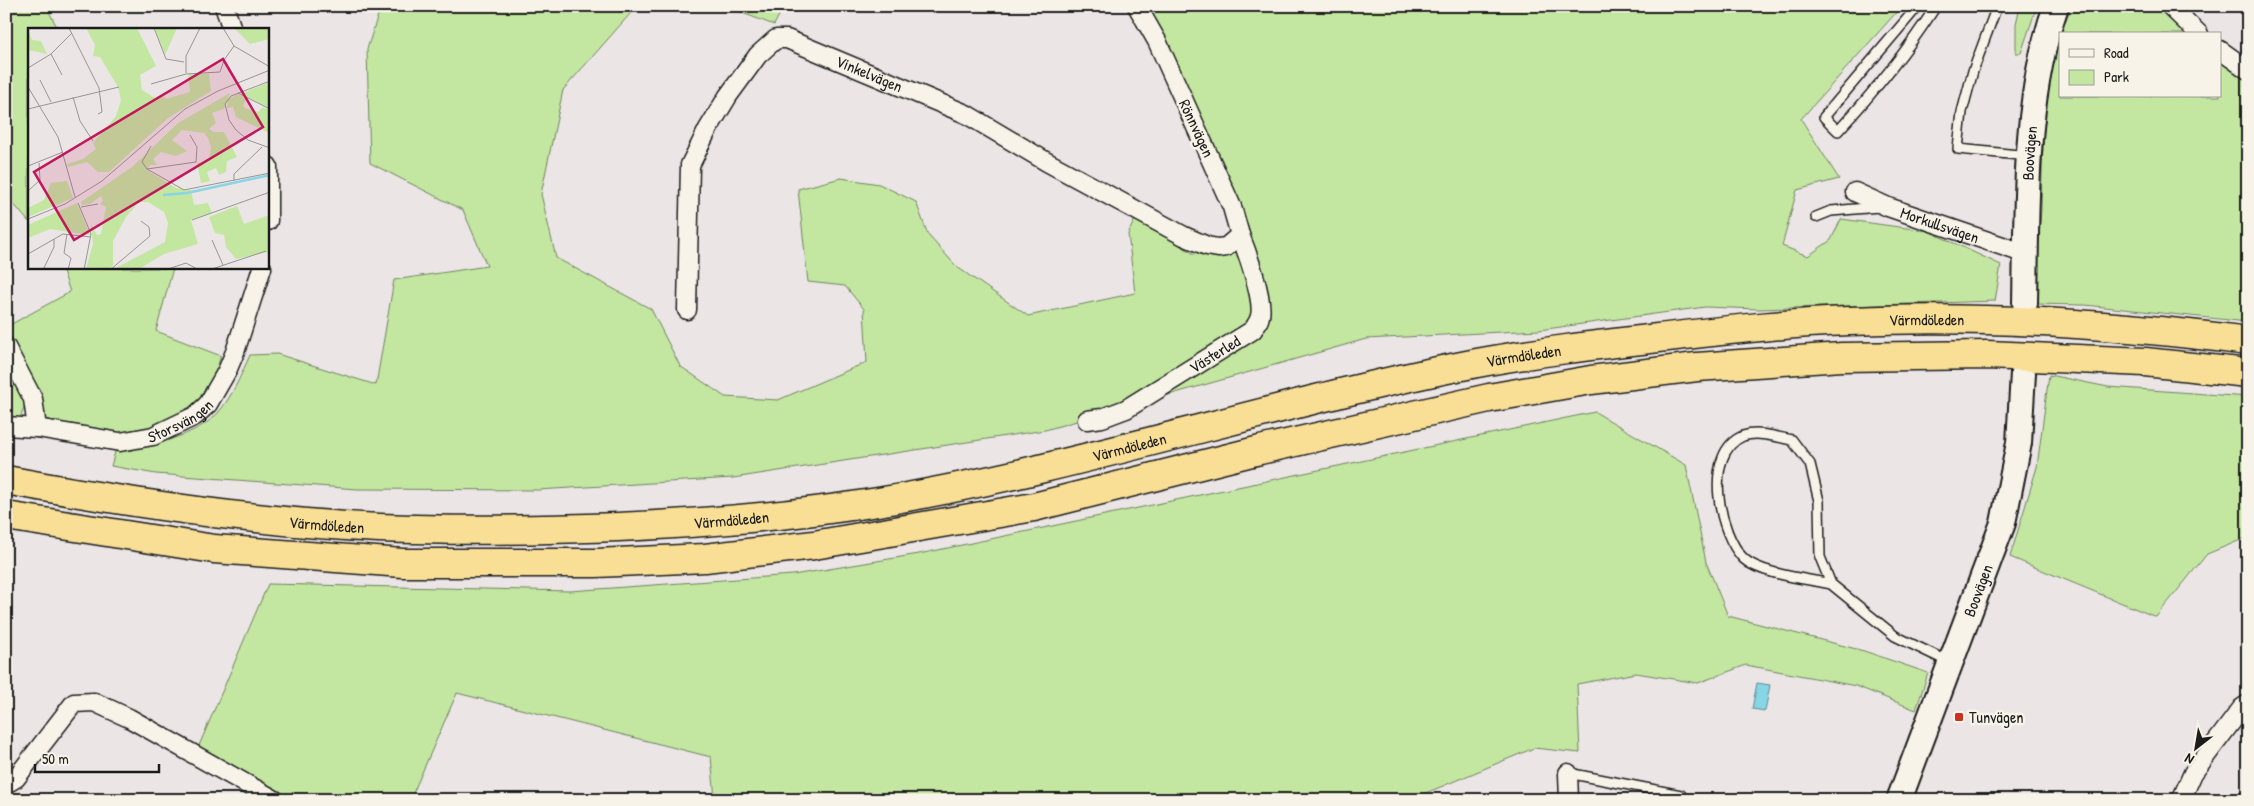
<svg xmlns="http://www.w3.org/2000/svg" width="2254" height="806" viewBox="0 0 2254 806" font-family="'Patrick Hand',sans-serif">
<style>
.green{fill:#c3e7a1;stroke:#70825e}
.water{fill:#87d5e5;stroke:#5c8b95}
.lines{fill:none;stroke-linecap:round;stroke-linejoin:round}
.secondary-tunnel{stroke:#c2bdbe;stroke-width:24;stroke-dasharray:24 12;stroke-linecap:butt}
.lane-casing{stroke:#1c1c1c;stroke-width:12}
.street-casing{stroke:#1c1c1c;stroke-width:21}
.secondary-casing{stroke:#1c1c1c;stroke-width:28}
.highway-casing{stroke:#1c1c1c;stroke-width:31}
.lane{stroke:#f7f3e8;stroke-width:9}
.street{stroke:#f7f3e8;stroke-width:18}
.secondary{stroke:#f7f3e8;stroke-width:24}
.highway{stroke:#f9df96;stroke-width:28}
.poi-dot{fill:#c8321e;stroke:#f7f3e8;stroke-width:2}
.labels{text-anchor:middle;stroke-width:5;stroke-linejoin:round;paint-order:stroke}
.street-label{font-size:16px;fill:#1c1c1c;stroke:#f7f3e8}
.poi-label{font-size:16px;fill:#1c1c1c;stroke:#f7f3e8;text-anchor:start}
.inset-river{fill:none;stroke:#87d5e5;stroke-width:2.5}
.inset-road{fill:none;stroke:#989595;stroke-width:1}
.view{fill:#c2185b;fill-opacity:0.15;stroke:#c2185b;stroke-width:2.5}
.inset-edge{fill:none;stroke:#1c1c1c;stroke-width:2.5}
</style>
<rect width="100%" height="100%" fill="#ebe5e6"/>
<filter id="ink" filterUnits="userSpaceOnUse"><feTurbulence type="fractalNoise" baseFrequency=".02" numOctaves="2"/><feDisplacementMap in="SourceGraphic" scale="10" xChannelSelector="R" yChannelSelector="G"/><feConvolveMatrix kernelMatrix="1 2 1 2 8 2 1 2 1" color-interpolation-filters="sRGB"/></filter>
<g filter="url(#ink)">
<g class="green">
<path d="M6,6h40l12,23h-29v193l-23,-27z"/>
<path d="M381,6h256l-74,84 -22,104 15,64 95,51 29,57 45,31 53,3 89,-38 -3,-53 -19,-23 -37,-4 -10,-93 43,-11 38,6 37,18 12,33 29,32 71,49 107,-23 -7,-59 8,-17 58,37 54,-29 -82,-179 -23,-40h759l-101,113 38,60 -42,11 -15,56 26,10 23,-16 10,-21 87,12 73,34 -6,36 -235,8 -55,-2 -166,23 -173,9 -321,91 -312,48 -195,12 -181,-1 -201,-15 -45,-8 4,-14c32,-5 80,-15 103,-39 14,-16 23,-38 32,-58l27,-1 99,31 18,-105 93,-14 -24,-56 -93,-47 -3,-114z"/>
<path d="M724,6h60l-10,19z"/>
<path d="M2020,6h17l-16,47h-5v-29z"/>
<path d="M2071,6h84l34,28h-128z"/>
<path d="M2060,36v60h160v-37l28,21v242l-163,-17 -52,-1c3,-32 6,-64 8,-95 2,-59 1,-117 19,-173z"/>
<path d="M62,268h111l-17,63 65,25 -13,36 -15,16 -34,20 -41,7 -74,-16 -9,-33 -29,-59 64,-35z"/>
<path d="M6,366l20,38 -7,16 -13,-2z"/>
<path d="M2049,375l59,12 140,10v140l-41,17 -51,63 -146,-60 27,-90z"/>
<path d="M1595,412l91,53 20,97 22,54 136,35 64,22 -12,37 -60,-24 -110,-21 -48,18 -62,-10 -59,11 3,69 -46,-5 -125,52h-685l-9,-2 -4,-41 -254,-64 -47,107h-121l-91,-52 70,-164 302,7 223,-16 126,-21z"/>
</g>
<path class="water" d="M1757,683l13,2 -5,26 -13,-2z"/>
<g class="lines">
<path class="secondary-tunnel" d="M2023,373l2,-70"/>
<defs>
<g id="lane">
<path d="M1918,6l-94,111 14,14c36,-39 69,-80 98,-125"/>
<path d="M1997,6l-24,65 -11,41 -4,37 71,7"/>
<path d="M1816,217l15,-6 48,-4"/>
<path d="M1831,584c-23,-5 -71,-10 -87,-25 -25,-24 -42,-106 -1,-123 15,-5 34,1 49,4l18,24 9,37 1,56 11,27 64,52 54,26"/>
<path d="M1568,773l113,22"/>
</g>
<g id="street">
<path d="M224,6l8,23"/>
<path d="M2170,6l29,28"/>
<path d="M2220,50l28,20"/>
<path d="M268,166v55"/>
<path id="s1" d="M1855,192l33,15 138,47"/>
<path id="s2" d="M687,310l3,-145 18,-36 20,-33 30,-41 18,-16h11l179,75 81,48 137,74 23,10 11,2 8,-1 14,-12 -8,-28 -75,-166 -20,-35"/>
<path d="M6,347l27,52 4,29"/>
<path id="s3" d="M1087,420l15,-2 24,-9 127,-79c2,-4 6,-8 7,-14 4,-17 -13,-64 -20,-81"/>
<path id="s4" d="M6,426l31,2 83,14 33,-6 42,-20 13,-12 19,-33 8,-19 27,-84"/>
<path d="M1568,773l1,27"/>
<path d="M6,784l10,-6 58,-75 20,-1 35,16 146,82"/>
<path d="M2181,800l12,-27 49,-65 6,-4"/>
</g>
<g id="secondary">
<path id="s5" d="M2025,303c2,-99 -2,-202 31,-297"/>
<path id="s6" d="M1899,800l104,-277 16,-80 4,-70"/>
</g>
<g id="highway">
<path id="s7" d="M6,480c123,23 248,42 373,48 79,3 159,2 239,-1 87,-4 174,-11 260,-25 203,-34 398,-100 599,-139 59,-11 120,-18 181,-25 63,-7 128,-15 192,-17 133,-6 266,3 398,20"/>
<path d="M6,516l208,33 189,14h193l109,-5 109,-13 220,-38 226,-57 229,-52 102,-18 106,-13 145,-10 145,-2 158,7 103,11"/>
</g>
</defs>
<use href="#lane" class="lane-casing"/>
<use href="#street" class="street-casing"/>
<use href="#secondary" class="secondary-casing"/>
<use href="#highway" class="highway-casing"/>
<use href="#lane" class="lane"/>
<use href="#street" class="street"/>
<use href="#secondary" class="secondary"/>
<use href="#highway" class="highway"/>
</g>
</g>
<rect class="poi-dot" x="1954" y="712" width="10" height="10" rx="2.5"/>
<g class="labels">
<g class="street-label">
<text dy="6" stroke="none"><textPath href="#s2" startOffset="399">Vinkelvägen</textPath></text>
<text transform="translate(1197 128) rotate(65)" y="6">Rönnvägen</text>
<text dy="6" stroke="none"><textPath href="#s5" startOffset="150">Boovägen</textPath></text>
<text dy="6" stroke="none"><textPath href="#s1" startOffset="91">Morkullsvägen</textPath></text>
<text dy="6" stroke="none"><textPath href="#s7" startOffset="1944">Värmdöleden</textPath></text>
<text dy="6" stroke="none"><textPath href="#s3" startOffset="145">Västerled</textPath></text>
<text dy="6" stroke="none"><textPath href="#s7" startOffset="1539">Värmdöleden</textPath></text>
<text dy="6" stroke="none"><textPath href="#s4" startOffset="180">Storsvängen</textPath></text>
<text dy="6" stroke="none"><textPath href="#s7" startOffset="1134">Värmdöleden</textPath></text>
<text dy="6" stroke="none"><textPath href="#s7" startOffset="729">Värmdöleden</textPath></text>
<text dy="6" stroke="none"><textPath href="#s7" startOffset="324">Värmdöleden</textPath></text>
<text dy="6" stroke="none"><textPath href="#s6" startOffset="224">Boovägen</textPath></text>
</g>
<g class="poi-label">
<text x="1969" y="723">Tunvägen</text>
</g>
</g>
<g transform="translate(28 28)">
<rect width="241" height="241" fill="#ebe5e6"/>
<path d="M58,0h51l19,38 -16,9 2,15 13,8 8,-2 3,3 24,-7 -2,-18h21l2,17 -43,27 -59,54h-11l-11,-10 -19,5 -1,-3 16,-5 13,-10 -3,-6 23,-27 5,-16 -3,-13 -18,-30 -7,-1 2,-11zM131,0h18l-12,27 -10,-25zM206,0h35v11l-19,5zM0,1l4,11 9,1 6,13 -19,-4zM241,54v26l-28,-14zM202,65l-6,16 -12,4 4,10 -7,6 5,3h10l13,25 -10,4 -1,11 -7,3 -3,-7 -9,4 3,9 -9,2 -4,-20 12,-2 2,-14 -3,-9 -4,-5 -22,-3 -10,10 15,11 -11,5 -15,-4 -8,7 4,6h-7l-3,5 29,18 15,2 3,15 14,-2 4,10 -21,7 7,24 -34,10 -25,15h-25l51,-27 3,-19 -4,-11 -16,-10h-9l-13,15 -13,24v25l-5,3h-22l7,-25 -2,-20 6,11 4,-1 5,-27 -6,-3 3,-3 -2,-5 -11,8 -8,1 -1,-3 51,-35 46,-44zM210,66l8,5 -3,7 2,2 13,4 5,-5 6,3v23l-33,-16 -3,-10 -6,1 1,-9zM39,153l6,17 -45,19v-9l16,-8 7,-17zM49,175l13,32 -40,-6 -22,9v-13zM209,178l7,18 25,-9v37l-33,7 -10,-12 -2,-12 -9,-2 -6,-16z" fill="#c3e7a1"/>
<path class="inset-river" d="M135,167l24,-2 83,-18"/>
<path class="inset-road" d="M41,0l30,60 3,24 -4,2M126,0l12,31 18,3M195,0l11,18 36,21M23,26l11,21M0,40l23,-14 21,-21M158,45v-17l14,-28M12,52l11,22M242,53l-39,15 -6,8 4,16 7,10 12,10 22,8M123,56l35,-10 34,-2 4,-12 10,-14M0,59l30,50 17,60M210,65l32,16M45,69l7,24 13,20M0,81l91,-22M162,107l7,12 -1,15 -49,7 37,21 86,-17M0,138l35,-14M119,141l-5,-7 9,-16M206,153v-7l28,-27M0,163l12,-11 -1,-17M50,175l13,31 -7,36M53,179l17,-3M0,191l37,-15 37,-23 83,-72 33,-18 52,-21M164,192l78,-28M39,206l-3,19 7,5 -3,12M184,212l11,25M0,226l35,-20 28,3M15,242l11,-23v-8M82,242l40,-34 -1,-9 -8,-6M137,242l21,-7 13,7M181,242l57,-19"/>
<path class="view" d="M195,31l40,68 -189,113 -40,-68z"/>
<rect width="241" height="241" class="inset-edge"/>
</g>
<rect width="2254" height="806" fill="none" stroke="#f7f3e8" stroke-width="25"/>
<rect x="12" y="12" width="2229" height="781" fill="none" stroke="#1c1c1c" stroke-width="2" filter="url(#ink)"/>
<rect x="2059" y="32" width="162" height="65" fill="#f7f3e8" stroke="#9f9d96"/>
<rect x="2069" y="49" width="25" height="8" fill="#f7f3e8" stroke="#9f9d96"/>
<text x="2104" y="58" font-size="15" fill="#1c1c1c">Road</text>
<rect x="2069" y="70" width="25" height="15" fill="#c3e7a1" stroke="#9f9d96"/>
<text x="2104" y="82" font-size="15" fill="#1c1c1c">Park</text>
<g transform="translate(2196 748) rotate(211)" stroke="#f7f3e8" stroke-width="4" paint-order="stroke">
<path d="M0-4L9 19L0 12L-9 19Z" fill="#1c1c1c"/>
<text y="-8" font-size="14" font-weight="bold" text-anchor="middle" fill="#1c1c1c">N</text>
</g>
<path d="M35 764v8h124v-8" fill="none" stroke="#1c1c1c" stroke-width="2.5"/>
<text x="42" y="764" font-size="15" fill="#1c1c1c" stroke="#f7f3e8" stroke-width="4" paint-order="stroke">50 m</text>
</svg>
